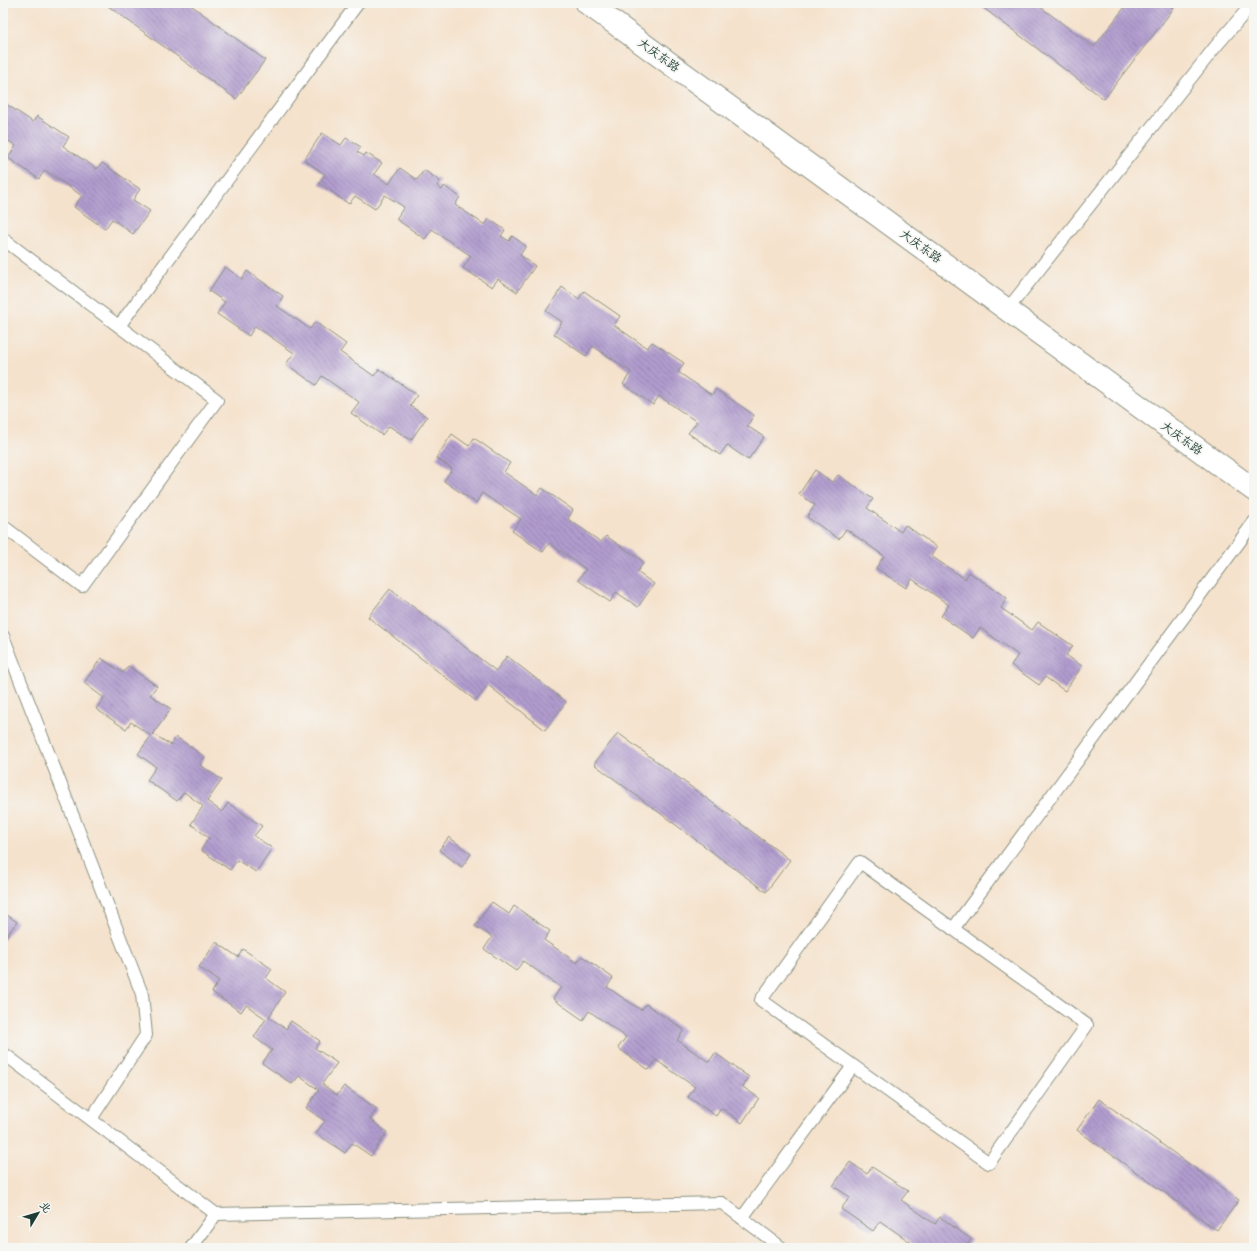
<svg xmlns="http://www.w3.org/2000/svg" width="1257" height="1251" viewBox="0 0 1257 1251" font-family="Delius,'LXGW WenKai TC',sans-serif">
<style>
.building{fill:url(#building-back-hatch)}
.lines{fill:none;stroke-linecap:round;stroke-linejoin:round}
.lane-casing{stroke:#8a9080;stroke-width:14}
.secondary-casing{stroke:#8a9080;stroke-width:24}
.lane{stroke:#fff;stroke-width:12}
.secondary{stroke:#fff;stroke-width:22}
.labels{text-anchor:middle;stroke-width:3.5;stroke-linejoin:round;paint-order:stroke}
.street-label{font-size:12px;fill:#1f3d34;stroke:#f6f6f2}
</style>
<defs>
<pattern id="building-back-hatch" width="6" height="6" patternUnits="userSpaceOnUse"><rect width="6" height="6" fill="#b19bce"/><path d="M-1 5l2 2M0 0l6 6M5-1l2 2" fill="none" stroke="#8f80a8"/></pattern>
</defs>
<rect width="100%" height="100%" fill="#f6f6f2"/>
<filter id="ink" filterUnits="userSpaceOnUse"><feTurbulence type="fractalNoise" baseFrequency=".025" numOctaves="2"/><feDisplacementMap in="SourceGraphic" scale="8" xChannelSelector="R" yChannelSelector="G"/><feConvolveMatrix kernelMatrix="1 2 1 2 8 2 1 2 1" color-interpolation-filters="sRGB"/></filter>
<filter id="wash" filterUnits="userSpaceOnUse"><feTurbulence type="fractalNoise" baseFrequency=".012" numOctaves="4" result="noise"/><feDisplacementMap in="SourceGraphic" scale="16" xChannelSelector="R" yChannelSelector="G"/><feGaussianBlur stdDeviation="0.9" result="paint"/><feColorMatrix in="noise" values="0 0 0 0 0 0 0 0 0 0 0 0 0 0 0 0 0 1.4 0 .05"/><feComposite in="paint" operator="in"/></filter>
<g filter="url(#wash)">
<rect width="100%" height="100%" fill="#f5e2cc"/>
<g id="blocks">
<g class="building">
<path d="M104,3h84l77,57 -29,39z"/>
<path d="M977,3h58l59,44 34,-44h38l8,5 -70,91z"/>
<path d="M3,102l30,20 4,-6 32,21 -6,9 34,23 5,-6 38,26 -7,11 17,11 -17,23 -21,-15 -7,10 -31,-22 8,-11 -37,-26 -6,9 -31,-21 8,-12 -13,-9z"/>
<path d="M322,133l19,12 5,-7 15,9 -4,5 7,4 2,-3 16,10 -8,11 15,10 11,-16 17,12 7,-10 16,11 -3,5 5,4 2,-4 16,11 -5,8 30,20 4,-6 16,11 -4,6 8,5 3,-5 14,10 -6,9 15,11 -18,26 -19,-13 -6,8 -29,-19 8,-12 -39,-27 -7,10 -29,-20 8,-12 -19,-12 -10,14 -20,-13 -6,8 -30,-21 6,-9 -21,-14z"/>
<path d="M225,267l17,12 5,-8 36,25 -6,10 33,23 5,-7 31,22 -6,8 34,24 5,-7 38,26 -7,11 17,11 -16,23 -22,-14 -7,9 -31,-22 8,-11 -37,-26 -6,9 -30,-21 8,-11 -39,-27 -6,10 -32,-22 8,-12 -16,-11z"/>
<path d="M562,287l17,12 5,-8 36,25 -6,9 33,23 5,-6 32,21 -6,9 34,23 4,-6 38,26 -7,11 17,11 -16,23 -21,-15 -7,10 -32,-22 9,-11 -38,-26 -6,9 -30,-21 8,-12 -38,-26 -7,10 -32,-22 8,-12 -16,-11z"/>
<path d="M452,434l17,12 5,-8 36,25 -6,9 33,23 5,-7 31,22 -5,9 33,23 5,-6 38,26 -7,10 17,12 -16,23 -22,-15 -6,10 -32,-22 8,-11 -37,-26 -6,9 -31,-21 9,-12 -39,-26 -6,10 -32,-22 8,-12 -16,-11z"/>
<path d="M815,470l17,12 6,-7 35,24 -6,9 34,24 4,-7 32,22 -6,9 34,23 4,-7 38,26 -6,10 31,22 6,-8 35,24 -7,9 16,11 -17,25 -20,-14 -6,8 -28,-20 7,-10 -38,-27 -7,10 -32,-22 8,-11 -37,-26 -6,9 -30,-20 8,-12 -38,-27 -7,10 -32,-22 8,-12 -16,-11z"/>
<path d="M390,589l106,82 11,-15 59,46 -21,28 -57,-45 -12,16 -108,-84z"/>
<path d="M101,658l22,15 5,-7 29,20 -7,9 21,14 -18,25 18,11 5,-8 29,20 -5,8 22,15 -15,21 15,11 6,-9 34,23 -8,10 18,12 -16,24 -19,-12 -7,10 -29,-20 8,-12 -18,-14 12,-18 -19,-14 -7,9 -30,-21 9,-13 -18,-13 13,-18 -20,-14 -5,7 -30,-20 8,-11 -20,-15z"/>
<path d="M618,733l172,127 -24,32 -172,-128z"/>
<path d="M449,837l22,17 -9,13 -23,-17z"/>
<path d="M492,902l17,12 5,-8 36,25 -6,9 33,23 5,-7 31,22 -6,9 34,23 5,-6 38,26 -7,10 32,22 6,-9 34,24 -6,10 16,11 -17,25 -21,-15 -5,8 -28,-19 7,-10 -39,-27 -7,10 -31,-22 8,-11 -37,-26 -6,9 -30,-21 8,-12 -38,-26 -7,10 -32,-22 8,-12 -17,-11z"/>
<path d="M3,912l14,10 -14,19z"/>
<path d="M216,942l22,15 5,-8 29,20 -6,9 19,14 -16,25 17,12 5,-8 29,20 -5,7 22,15 -15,21 15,11 7,-9 33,23 -7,10 17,13 -16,24 -19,-13 -7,10 -29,-20 9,-12 -19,-13 13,-18 -20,-14 -7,8 -30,-21 10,-13 -18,-13 12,-18 -20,-14 -5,7 -29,-20 7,-11 -20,-14z"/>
<path d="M1099,1099l140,101 -22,30 -140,-100z"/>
<path d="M850,1162l17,12 5,-7 36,24 -7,9 34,24 5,-7 31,22 -6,9h-46l-39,-27 -7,10 -32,-22 9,-12 -17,-11z"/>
</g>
</g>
</g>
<g filter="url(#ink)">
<use href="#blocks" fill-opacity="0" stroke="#8a9080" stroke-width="1"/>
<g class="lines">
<defs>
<g id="lane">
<path d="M3,239l214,161 -135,186 -79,-60"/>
<path d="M1007,310l209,-264 37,-43"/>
<path d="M119,326l239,-323"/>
<path d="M3,636l139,358 4,41 -55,84"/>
<path d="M860,862l227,163 -98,138 -228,-163z"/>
<path d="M953,929l301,-407"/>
<path d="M3,1053l213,161 506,-11 60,45"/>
<path d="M742,1218l111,-152"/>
<path d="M191,1248l25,-34"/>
</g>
<path id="secondary" d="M587,3l667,487"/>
</defs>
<use href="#lane" class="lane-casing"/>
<use href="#secondary" class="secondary-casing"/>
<use href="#lane" class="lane"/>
<use href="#secondary" class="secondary"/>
</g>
</g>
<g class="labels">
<g class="street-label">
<text transform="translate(659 55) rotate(36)" y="4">大庆东路</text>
<text transform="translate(921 246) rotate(36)" y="4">大庆东路</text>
<text transform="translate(1182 438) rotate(36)" y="4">大庆东路</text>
</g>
</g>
<rect width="1257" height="1251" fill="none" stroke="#f6f6f2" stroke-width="16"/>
<g transform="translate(38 1213) rotate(52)" stroke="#f6f6f2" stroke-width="3" paint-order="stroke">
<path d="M0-3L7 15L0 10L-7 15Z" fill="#1f3d34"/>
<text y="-6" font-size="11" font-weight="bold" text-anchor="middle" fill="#1f3d34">北</text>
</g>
</svg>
